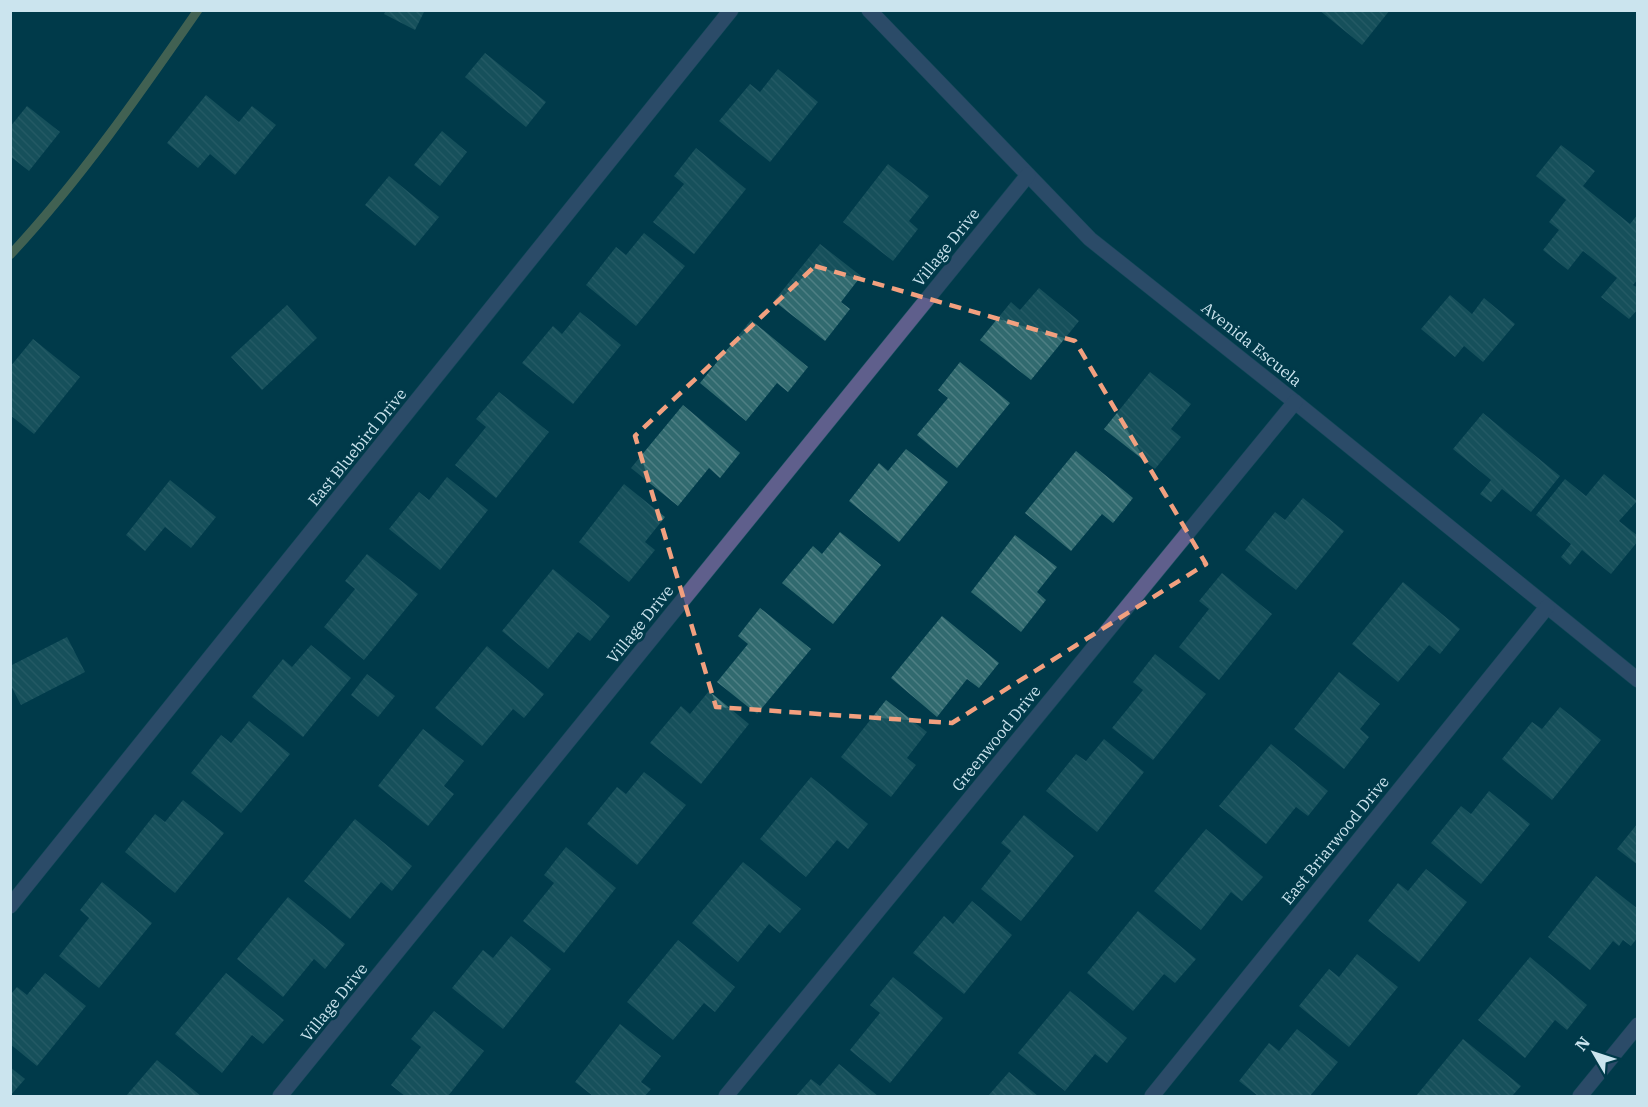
<svg xmlns="http://www.w3.org/2000/svg" width="1648" height="1107" viewBox="0 0 1648 1107" font-family="'IBM Plex Serif',serif">
<style>
.lines{fill:none;stroke-linecap:round;stroke-linejoin:round}
.stream{stroke:#90915c;stroke-width:9}
.building{fill:url(#building-back-hatch)}
.street-casing{stroke:#255968;stroke-width:16}
.street{stroke:#5f5f8c;stroke-width:15}
.marked{fill:none;stroke:#f2a07f;stroke-width:4.5;stroke-dasharray:12 8;stroke-linejoin:round}
.labels{text-anchor:middle;stroke-width:6;stroke-linejoin:round;paint-order:stroke}
.street-label{font-size:16px;fill:#cbe4ee;stroke:#003a4a}
</style>
<defs>
<pattern id="building-back-hatch" width="6" height="6" patternUnits="userSpaceOnUse" patternTransform="scale(1.5)"><rect width="6" height="6" fill="#316a6f"/><path d="M-1 5l2 2M0 0l6 6M5-1l2 2" fill="none" stroke="#4e7f84"/></pattern>
</defs>
<rect width="100%" height="100%" fill="#003a4a"/>
<g class="lines">
<path class="stream" d="M10,255c70,-75 129,-160 188,-245"/>
</g>
<g class="building">
<path d="M386,10h39l-10,20 -31,-16z"/>
<path d="M1319,10h71l-28,35z"/>
<path d="M485,53l61,49 -20,25 -61,-50z"/>
<path d="M778,69l40,33 -48,60 -51,-41 31,-37 10,8z"/>
<path d="M206,95l33,27 13,-16 24,19 -41,50 -25,-21 -12,14 -31,-25z"/>
<path d="M27,106l33,26 -31,39 -19,-15v-29z"/>
<path d="M442,131l25,21 -27,34 -26,-21z"/>
<path d="M1561,145l34,26 -12,15 47,38 8,-10v65l-5,6 5,3v21l-9,10 -28,-22 16,-19 -34,-27 -15,19 -25,-20 16,-20 -10,-8 17,-22 -30,-24z"/>
<path d="M696,148l50,41 -52,65 -41,-32 31,-38 -10,-8z"/>
<path d="M888,164l41,32 -20,25 9,8 -25,32 -50,-39z"/>
<path d="M389,176l50,41 -24,29 -50,-41z"/>
<path d="M644,233l41,33 -49,60 -50,-41 30,-38 10,8z"/>
<path d="M820,244l41,32 -20,26 9,7 -25,32 -51,-40z"/>
<path d="M1039,288l40,33 -48,59 -51,-40 31,-38 9,8z"/>
<path d="M1450,295l22,19 12,-16 31,26 -32,38 -19,-16 -9,11 -34,-28z"/>
<path d="M287,305l30,33 -55,52 -31,-33z"/>
<path d="M580,312l41,33 -48,59 -51,-41 31,-37 9,8z"/>
<path d="M751,320l57,47 -20,25 -11,-9 -31,38 -46,-38z"/>
<path d="M33,339l47,38 -46,57 -24,-19v-48z"/>
<path d="M960,362l50,41 -53,65 -40,-33 31,-37 -10,-8z"/>
<path d="M1150,372l41,32 -20,25 10,8 -26,32 -51,-40z"/>
<path d="M499,392l50,40 -53,66 -41,-33 31,-38 -10,-8z"/>
<path d="M683,405l57,48 -20,25 -11,-10 -31,38 -47,-38z"/>
<path d="M1483,413l77,63 -29,36 -29,-23 -11,13 -11,-8 11,-14 -38,-31z"/>
<path d="M906,449l42,33 -49,60 -50,-41 30,-38 9,8z"/>
<path d="M1076,451l57,47 -20,25 -11,-9 -31,37 -46,-38z"/>
<path d="M1604,474l33,27 -18,20 19,15v5l-27,33 -29,-24 -12,15 -9,-8 10,-13 -35,-29 29,-36 21,17z"/>
<path d="M447,477l41,33 -48,60 -51,-41 30,-37 10,8z"/>
<path d="M170,480l46,37 -25,31 -26,-21 -20,24 -19,-16z"/>
<path d="M624,484l41,33 -20,25 10,8 -26,32 -50,-40z"/>
<path d="M1303,498l41,33 -48,59 -51,-40 30,-38 10,8z"/>
<path d="M840,532l41,33 -48,59 -51,-41 31,-37 9,8z"/>
<path d="M1015,535l42,32 -20,25 9,8 -25,32 -50,-40z"/>
<path d="M367,554l51,40 -54,66 -40,-33 31,-38 -10,-8z"/>
<path d="M553,569l57,47 -20,25 -12,-9 -30,37 -46,-38z"/>
<path d="M1222,573l50,41 -53,66 -40,-33 30,-38 -10,-8z"/>
<path d="M1403,582l57,47 -20,25 -11,-9 -31,37 -46,-38z"/>
<path d="M760,608l51,41 -54,65 -40,-32 31,-38 -10,-8z"/>
<path d="M942,616l57,47 -20,25 -12,-9 -30,38 -46,-39z"/>
<path d="M67,637l18,35 -64,33 -11,-21v-18z"/>
<path d="M311,645l40,33 -48,59 -51,-40 31,-38 9,8z"/>
<path d="M487,646l57,48 -20,24 -11,-9 -31,37 -47,-38z"/>
<path d="M1155,654l51,40 -53,66 -41,-32 31,-38 -10,-8z"/>
<path d="M1339,672l41,32 -20,25 9,8 -25,32 -50,-40z"/>
<path d="M367,674l28,22 -17,21 -27,-22z"/>
<path d="M709,691l40,33 -48,60 -51,-41 31,-37 9,8z"/>
<path d="M886,700l41,32 -20,26 9,7 -25,32 -50,-40z"/>
<path d="M1560,707l41,33 -49,60 -50,-41 30,-37 10,7z"/>
<path d="M249,721l41,33 -49,59 -50,-40 30,-38 10,8z"/>
<path d="M423,729l41,32 -20,25 10,8 -26,32 -50,-40z"/>
<path d="M1104,739l40,33 -47,60 -51,-41 30,-37 10,7z"/>
<path d="M1271,744l57,47 -20,25 -12,-9 -30,37 -47,-38z"/>
<path d="M644,772l42,33 -49,60 -50,-41 30,-37 9,7z"/>
<path d="M811,777l57,47 -20,25 -11,-9 -31,37 -46,-38z"/>
<path d="M1489,791l41,33 -49,60 -50,-41 30,-37 10,8z"/>
<path d="M183,800l41,33 -49,60 -50,-41 30,-38 10,8z"/>
<path d="M1024,815l50,41 -53,65 -40,-32 30,-38 -10,-8z"/>
<path d="M355,819l57,47 -20,25 -11,-9 -31,37 -46,-38z"/>
<path d="M1638,823v42l-21,-16z"/>
<path d="M1206,829l57,48 -21,24 -11,-9 -30,38 -47,-39z"/>
<path d="M566,847l50,41 -52,65 -41,-32 31,-38 -10,-8z"/>
<path d="M743,862l58,47 -21,24 -11,-9 -31,38 -46,-39z"/>
<path d="M1426,869l41,33 -48,60 -51,-41 30,-38 10,8z"/>
<path d="M1596,876l42,33v28l-7,9 -8,-6 -4,6 -6,-5 -23,29 -42,-33z"/>
<path d="M102,882l50,41 -53,65 -40,-32 30,-38 -9,-8z"/>
<path d="M288,897l57,47 -20,25 -11,-10 -31,38 -46,-38z"/>
<path d="M972,901l40,34 -48,59 -51,-41 31,-37 9,8z"/>
<path d="M1138,911l58,48 -21,24 -11,-9 -31,37 -46,-38z"/>
<path d="M511,936l40,33 -48,60 -51,-41 31,-38 10,8z"/>
<path d="M678,940l57,47 -20,25 -11,-9 -31,37 -46,-38z"/>
<path d="M1357,954l41,33 -49,60 -50,-41 30,-37 10,8z"/>
<path d="M1530,957l57,48 -20,25 -12,-10 -30,38 -47,-38z"/>
<path d="M45,973l41,33 -49,60 -27,-22v-49l7,-8 10,8z"/>
<path d="M226,973l58,47 -21,24 -11,-9 -30,38 -47,-39z"/>
<path d="M893,977l50,41 -53,65 -40,-33 30,-37 -10,-8z"/>
<path d="M1070,991l57,47 -20,25 -12,-9 -30,37 -47,-38z"/>
<path d="M434,1011l50,40 -36,45h-43l-14,-11 30,-38 -10,-8z"/>
<path d="M620,1024l41,32 -20,26 10,7 -6,7h-52l-18,-14z"/>
<path d="M1297,1029l41,33 -28,34h-52l-19,-15 30,-38 10,8z"/>
<path d="M1463,1039l58,47 -9,10h-96z"/>
<path d="M157,1060l44,36h-75z"/>
<path d="M839,1064l39,32h-82l15,-17 9,7z"/>
<path d="M10,1067l15,12 -15,17z"/>
<path d="M1009,1072l29,24h-50z"/>
</g>
<g class="lines">
<defs>
<g id="street">
<path d="M869,10l221,229 205,163 343,278"/>
<path d="M10,906l721,-896"/>
<path d="M280,1096l748,-921"/>
<path d="M726,1096l569,-694"/>
<path d="M1152,1096l395,-489"/>
<path d="M1580,1096l58,-71"/>
</g>
</defs>
<use href="#street" class="street-casing"/>
<use href="#street" class="street"/>
</g>
<path d="M0 0H1648V1107H0ZM815,266l260,75 131,223 -254,159 -236,-16 -81,-271z" fill="#003a4a" fill-opacity=".55" fill-rule="evenodd"/>
<path class="marked" d="M815,266l260,75 131,223 -254,159 -236,-16 -81,-271z"/>
<g class="labels">
<g class="street-label">
<text transform="translate(946 247) rotate(-51)" y="6">Village Drive</text>
<text transform="translate(1252 344) rotate(39)" y="6">Avenida Escuela</text>
<text transform="translate(357 447) rotate(-51)" y="6">East Bluebird Drive</text>
<text transform="translate(640 624) rotate(-51)" y="6">Village Drive</text>
<text transform="translate(996 738) rotate(-51)" y="6">Greenwood Drive</text>
<text transform="translate(1335 840) rotate(-51)" y="6">East Briarwood Drive</text>
<text transform="translate(334 1002) rotate(-51)" y="6">Village Drive</text>
</g>
</g>
<rect width="1648" height="1107" fill="none" stroke="#cbe4ee" stroke-width="24"/>
<g transform="translate(1594 1053) rotate(309)" stroke="#003a4a" stroke-width="4.5" paint-order="stroke">
<path d="M0-4.5L10 22L0 15L-10 22Z" fill="#cbe4ee"/>
<text y="-9" font-size="16" font-weight="bold" text-anchor="middle" fill="#cbe4ee">N</text>
</g>
</svg>
